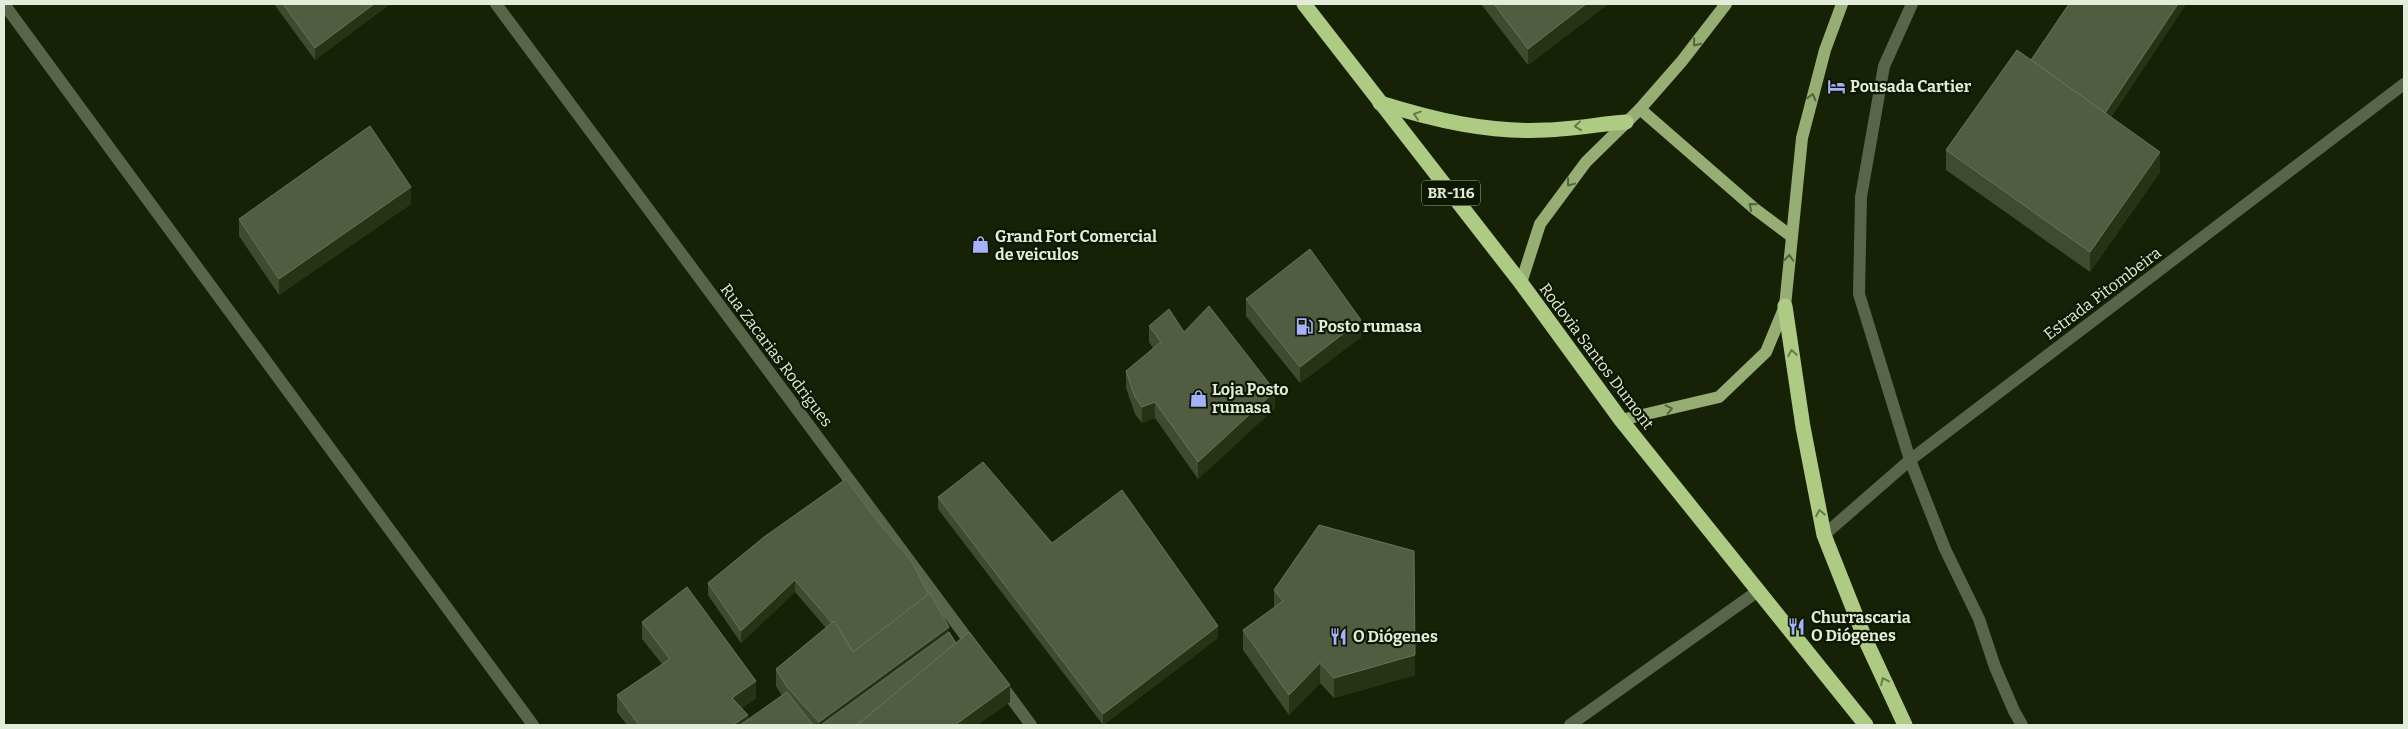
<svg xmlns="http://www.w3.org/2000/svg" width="2408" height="729" viewBox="0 0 2408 729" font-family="Bitter,serif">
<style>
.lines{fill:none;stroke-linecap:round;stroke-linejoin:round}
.minor{stroke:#596549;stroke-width:12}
.major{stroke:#96ae73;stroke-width:12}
.highway{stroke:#aecb84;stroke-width:15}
.wall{fill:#3f4b2f}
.shaded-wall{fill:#283316}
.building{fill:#515c41;stroke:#687359}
.oneway{stroke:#52633a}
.oneway2{stroke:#667a49}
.labels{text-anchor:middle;stroke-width:4.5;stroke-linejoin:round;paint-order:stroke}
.shield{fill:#0e1800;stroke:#a3ac99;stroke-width:1}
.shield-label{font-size:15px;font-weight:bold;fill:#e3ebda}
.poi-label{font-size:16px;font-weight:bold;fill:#e3ebda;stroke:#0e1800;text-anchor:start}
.street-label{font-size:16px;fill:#e3ebda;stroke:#0e1800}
</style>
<rect width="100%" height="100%" fill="#172105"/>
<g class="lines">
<g class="minor">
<path d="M4,4l529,721"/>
<path d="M496,4l479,645"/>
<path d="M1912,4l-28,62 -23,131 -2,97 51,166 35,89 34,70 16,48 19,44 8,14"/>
<path d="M1824,535l86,-75 494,-376"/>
<path d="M1000,683l31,42"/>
<path d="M1570,725l188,-134"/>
</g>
<g class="major">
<path d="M1640,109l115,100 36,27"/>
<path d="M1521,283l19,-59 46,-62 54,-53 42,-48 44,-57"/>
<path d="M1621,420l98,-23 47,-45 19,-46 17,-168 23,-88 17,-46"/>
</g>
<g class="highway">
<path d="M1304,4l217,279 100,137 245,305"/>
<path d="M1380,103c54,17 109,30 166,27 27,-1 54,-6 80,-8"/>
<path d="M1785,306l18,121 21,108 42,106 39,84"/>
</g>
</g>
<g class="wall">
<path d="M274,4h116l-75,56z"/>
<path d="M1481,4h127l-80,61z"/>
<path d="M2186,4l-75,113 49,55 -70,100 -144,-102v-20z"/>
<path d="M411,204l-132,91 -40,-59v-17z"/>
<path d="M1246,299l115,38 -61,46 -54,-67z"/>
<path d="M1149,326l35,6 91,76 -77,71 -43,-61 -13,5 -7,-9 -9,-26v-17l27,-23 -4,-6z"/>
<path d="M938,497l114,46 166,95 -115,87 -165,-216z"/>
<path d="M764,537l165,58 20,37 7,11 54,59 -33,23h-350l-10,-13v-17l45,-31 -20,-25v-17l114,76 -14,10 6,12 34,-24 -6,-10v-17l50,-41 -31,-36 -54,51 -33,-48v-12z"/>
<path d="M1274,590l141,85 -81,23 -14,-15 -31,32 -46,-65v-20l31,-22z"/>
</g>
<g class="shaded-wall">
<path d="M374,4h16l-75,56v-12z"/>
<path d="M1586,4h22l-80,61v-16z"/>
<path d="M2178,4h8l-82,123v-12z"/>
<path d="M2160,152v20l-70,100v-20z"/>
<path d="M411,187v17l-132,91v-16z"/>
<path d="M1361,320v17l-61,46v-16z"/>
<path d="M1275,391v17l-77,71v-17z"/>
<path d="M1155,402v16l-13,5v-16z"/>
<path d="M795,580v12l-54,51v-12z"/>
<path d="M1218,626v12l-115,87v-11z"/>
<path d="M949,627v17l-111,81h-19v-3z"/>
<path d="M1415,655v20l-81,23v-20z"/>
<path d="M1320,663v20l-31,32v-20z"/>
<path d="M756,681v17l-24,17v-17z"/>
<path d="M1010,685v17l-33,23h-22z"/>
<path d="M748,715v10h-15z"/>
</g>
<g class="building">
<path d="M283,4h91l-59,44z"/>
<path d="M1494,4h92l-58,45z"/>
<path d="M2069,4h109l-73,109 -74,-53z"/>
<path d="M2017,50l143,102 -70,100 -144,-102z"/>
<path d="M370,126l41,61 -132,92 -40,-60z"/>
<path d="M1310,249l51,71 -61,47 -54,-68z"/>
<path d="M1209,306l66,85 -77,71 -43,-60 -13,5 -7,-10 -9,-26 35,-29 -12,-16 20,-17 15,23z"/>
<path d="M983,462l69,81 70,-53 96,136 -115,88 -165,-217z"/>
<path d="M846,479l29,39 37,44 17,33 -76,57 -19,-31 -2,2 -37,-43 -54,51 -33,-48 56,-46z"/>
<path d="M1319,525l95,26 1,104 -81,23 -14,-15 -31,32 -46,-65 40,-29 -9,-11z"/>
<path d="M687,587l69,94 -24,17 16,17 -15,10h-94l-22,-30 53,-36 -28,-37z"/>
<path d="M930,593l19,34 -130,95 -32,-35 -11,-18 58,-48 19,31z"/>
<path d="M949,632l7,11 -99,82h-36z"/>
<path d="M969,632l41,53 -55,40h-98z"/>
<path d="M787,692l26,33h-73z"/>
</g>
<defs><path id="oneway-chevron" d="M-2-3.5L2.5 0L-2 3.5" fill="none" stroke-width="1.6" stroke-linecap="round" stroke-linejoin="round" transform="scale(1.25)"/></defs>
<g class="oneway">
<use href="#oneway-chevron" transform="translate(1696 43) rotate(128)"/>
<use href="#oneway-chevron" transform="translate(1812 97) rotate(-75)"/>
<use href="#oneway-chevron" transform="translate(1570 183) rotate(127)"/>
<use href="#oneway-chevron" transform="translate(1752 206) rotate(-140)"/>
<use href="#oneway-chevron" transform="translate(1789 258) rotate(-86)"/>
<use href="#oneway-chevron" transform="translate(1669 409) rotate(-13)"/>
</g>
<g class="oneway2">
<use href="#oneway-chevron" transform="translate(1417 115) rotate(-162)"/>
<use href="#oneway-chevron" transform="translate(1578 126) rotate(174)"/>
<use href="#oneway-chevron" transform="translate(1792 353) rotate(-99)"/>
<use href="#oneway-chevron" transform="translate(1820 513) rotate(-101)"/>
<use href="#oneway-chevron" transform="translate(1884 681) rotate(-115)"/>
</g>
<defs>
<symbol id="hotel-bare" viewBox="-9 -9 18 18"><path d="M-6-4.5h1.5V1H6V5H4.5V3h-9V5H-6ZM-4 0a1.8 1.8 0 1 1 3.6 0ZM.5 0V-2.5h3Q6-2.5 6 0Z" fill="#a5b1fc" stroke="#0e1800" stroke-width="2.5" paint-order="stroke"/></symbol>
<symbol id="shop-bare" viewBox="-9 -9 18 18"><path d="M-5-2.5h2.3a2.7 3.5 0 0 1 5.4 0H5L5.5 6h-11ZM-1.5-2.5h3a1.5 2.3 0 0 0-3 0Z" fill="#a5b1fc" stroke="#0e1800" stroke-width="2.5" paint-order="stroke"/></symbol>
<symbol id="fuel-bare" viewBox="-9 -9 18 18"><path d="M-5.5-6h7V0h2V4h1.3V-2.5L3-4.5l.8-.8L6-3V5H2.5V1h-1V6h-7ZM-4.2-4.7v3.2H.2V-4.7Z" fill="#a5b1fc" stroke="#0e1800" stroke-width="2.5" paint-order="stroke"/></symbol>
<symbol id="restaurant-bare" viewBox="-9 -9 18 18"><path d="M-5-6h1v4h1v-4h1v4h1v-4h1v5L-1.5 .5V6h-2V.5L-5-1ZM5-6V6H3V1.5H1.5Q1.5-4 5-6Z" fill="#a5b1fc" stroke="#0e1800" stroke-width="2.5" paint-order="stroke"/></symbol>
</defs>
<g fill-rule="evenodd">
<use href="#hotel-bare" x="1824" y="74" width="25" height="25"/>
<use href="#shop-bare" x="968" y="232" width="25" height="25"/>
<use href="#fuel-bare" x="1292" y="314" width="25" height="25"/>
<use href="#shop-bare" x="1186" y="386" width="25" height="25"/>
<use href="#restaurant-bare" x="1784" y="614" width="25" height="25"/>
<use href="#restaurant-bare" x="1326" y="624" width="25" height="25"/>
</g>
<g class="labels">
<rect class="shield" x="1422" y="180.5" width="58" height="25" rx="4"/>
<g class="shield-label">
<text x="1451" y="198">BR-116</text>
</g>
<g class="poi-label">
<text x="1850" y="92">Pousada Cartier</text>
<text x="995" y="242">Grand Fort Comercial<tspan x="995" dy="18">de veiculos</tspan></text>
<text x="1318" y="332">Posto rumasa</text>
<text x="1212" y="395">Loja Posto<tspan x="1212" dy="18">rumasa</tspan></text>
<text x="1811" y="623">Churrascaria<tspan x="1811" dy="18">O Diógenes</tspan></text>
<text x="1353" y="642">O Diógenes</text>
</g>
<g class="street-label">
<text transform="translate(2102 293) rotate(-37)" y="6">Estrada Pitombeira</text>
<text transform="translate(777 355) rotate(53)" y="6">Rua Zacarias Rodrigues</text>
<text transform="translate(1597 356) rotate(53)" y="6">Rodovia Santos Dumont</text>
</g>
</g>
<rect width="2408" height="729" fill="none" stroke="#e3ebda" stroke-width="10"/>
</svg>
